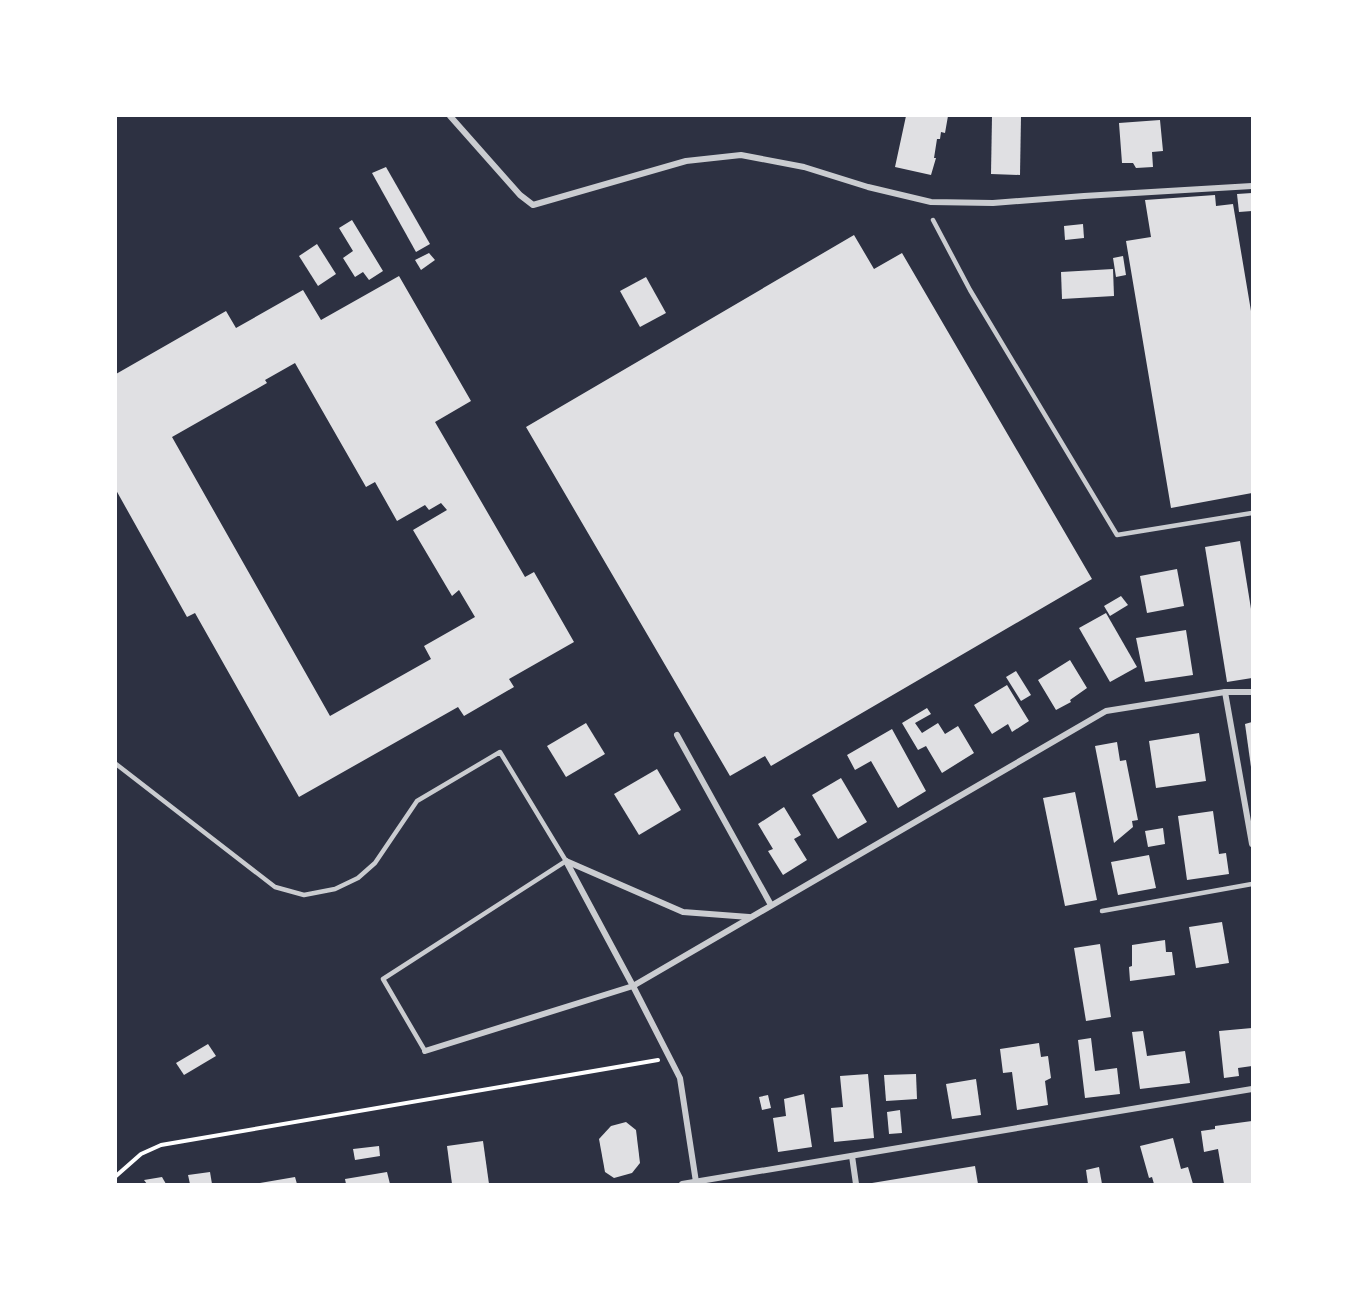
<svg xmlns="http://www.w3.org/2000/svg" width="1368" height="1300" viewBox="0 0 1368 1300" font-family="'PT Serif',serif">
<style>
.building{fill:#e0e0e3;fill-rule:evenodd}
.lines{fill:none;stroke-linecap:round;stroke-linejoin:round}
.path{stroke:#fff;stroke-width:4}
.service{stroke:#caccd0;stroke-width:4.5}
.minor{stroke:#caccd0;stroke-width:6}
</style>
<rect width="100%" height="100%" fill="#2d3142"/>
<g class="building">
<path d="M906,116h42l-3,17 -4,-1 -1,7h-3l-3,19h2l-5,17 -36,-8z"/>
<path d="M992,116h29l-1,59 -29,-1z"/>
<path d="M1160,120l3,31 -11,1 1,15 -17,1 -3,-5h-11l-3,-40z"/>
<path d="M386,167l44,77 -14,8 -44,-79z"/>
<path d="M1252,193v18l-13,1 -2,-18z"/>
<path d="M1215,195l1,11 17,-2 19,113v176l-81,15 -45,-267 25,-4 -6,-37z"/>
<path d="M352,220l31,51 -14,9 -6,-8 -8,5 -12,-19 10,-7 -14,-23z"/>
<path d="M1083,224l1,14 -19,2 -1,-14z"/>
<path d="M854,235l20,34 28,-16 190,326 -321,187 -6,-10 -35,20 -204,-349z"/>
<path d="M317,244l19,30 -18,12 -19,-30z"/>
<path d="M429,253l6,7 -14,10 -6,-10z"/>
<path d="M1123,256l3,19 -10,2 -3,-19z"/>
<path d="M1113,269l1,27 -52,3 -1,-27z"/>
<path d="M399,276l72,125 -36,21 90,155 9,-5 40,70 -65,37 5,8 -50,29 -6,-9 -159,90 -104,-184 -8,4 -71,-127v-116l110,-63 10,17 67,-38 18,30zM295,363l71,124 9,-5 22,39 28,-16 4,5 12,-7 6,7 -34,20 39,66 7,-6 16,27 -51,29 7,13 -101,57 -158,-279 95,-54 -2,-3z"/>
<path d="M646,277l20,36 -26,14 -20,-36z"/>
<path d="M1240,541l12,74v63l-25,4 -22,-135z"/>
<path d="M1177,569l7,37 -37,7 -7,-37z"/>
<path d="M1121,596l7,9 -18,11 -6,-10z"/>
<path d="M1106,613l31,54 -27,15 -31,-54z"/>
<path d="M1186,630l7,45 -48,7 -9,-44z"/>
<path d="M1070,660l17,28 -17,12 1,2 -15,8 -18,-30z"/>
<path d="M1016,671l15,24 -10,6 -15,-24z"/>
<path d="M1007,685l22,36 -17,11 -4,-8 -16,10 -18,-29z"/>
<path d="M927,708l4,6 -16,9 7,10 16,-10 7,11 13,-8 16,27 -32,20 -16,-27 -8,4 -16,-27z"/>
<path d="M1252,722v45h-1l-6,-43z"/>
<path d="M586,723l19,31 -39,23 -19,-31z"/>
<path d="M892,729l34,62 -28,17 -27,-47 -16,9 -8,-15z"/>
<path d="M1199,733l7,48 -50,7 -7,-47z"/>
<path d="M1117,742l3,19 6,-1 12,60 -6,1 1,6 -19,16 -19,-97z"/>
<path d="M657,769l24,41 -42,25 -25,-41z"/>
<path d="M841,778l26,44 -29,17 -26,-44z"/>
<path d="M1075,792l22,108 -32,6 -22,-108z"/>
<path d="M784,807l17,28 -7,4 13,21 -24,15 -15,-24 5,-2 -15,-25z"/>
<path d="M1213,811l6,43 7,-1 3,21 -42,6 -9,-64z"/>
<path d="M1163,828l2,16 -17,3 -3,-16z"/>
<path d="M1149,855l7,33 -38,7 -7,-33z"/>
<path d="M1222,922l7,41 -33,5 -7,-41z"/>
<path d="M1165,940l1,12h6l3,23 -45,6 -1,-14 3,-1v-21z"/>
<path d="M1100,944l11,73 -25,4 -12,-73z"/>
<path d="M1252,1028v38l-14,2 1,8 -15,2 -5,-47z"/>
<path d="M1143,1031l4,25 38,-5 5,32 -50,6 -8,-57z"/>
<path d="M1091,1038l4,33 22,-3 3,26 -35,4 -7,-58z"/>
<path d="M1039,1043l2,14 7,-1 3,22 -6,3 3,24 -31,5 -5,-38 -9,1 -3,-24z"/>
<path d="M208,1044l8,12 -32,19 -8,-12z"/>
<path d="M868,1074l6,64 -40,4 -3,-34 12,-1 -3,-31z"/>
<path d="M916,1074l1,25 -31,2 -2,-26z"/>
<path d="M976,1079l5,36 -29,4 -6,-35z"/>
<path d="M804,1094l8,53 -34,5 -5,-34 13,-2 -2,-17z"/>
<path d="M768,1095l3,13 -9,2 -3,-13z"/>
<path d="M900,1110l2,23 -13,1 -2,-22z"/>
<path d="M1252,1121v63h-28l-6,-35 -14,3 -3,-21 14,-2v-3z"/>
<path d="M626,1122l10,8 4,33 -8,10 -18,5 -9,-6 -6,-33 12,-13z"/>
<path d="M1173,1138l8,31 7,-2 5,17h-39l-2,-7 -3,1 -9,-32z"/>
<path d="M483,1141l6,43h-37l-5,-38z"/>
<path d="M379,1146l1,10 -25,4 -2,-11z"/>
<path d="M975,1166l3,18h-106v-1z"/>
<path d="M1099,1167l3,17h-14l-2,-14z"/>
<path d="M210,1172l2,12h-22l-2,-9z"/>
<path d="M387,1172l3,12h-44l-1,-5z"/>
<path d="M162,1177l4,7h-19l-3,-4z"/>
<path d="M295,1177l2,7h-37v-1z"/>
</g>
<g class="lines">
<path class="path" d="M116,1176l25,-22 20,-9 497,-85"/>
<g class="service">
<path d="M933,220l37,70 147,245 135,-22"/>
<path d="M116,764l159,123 29,8 31,-6 23,-11 17,-15 42,-62 83,-49 66,109 -183,118 42,72"/>
<path d="M1102,911l150,-27"/>
</g>
<g class="minor">
<path d="M450,116l70,79 13,10 153,-44 55,-6 63,12 64,20 63,15 62,1 91,-7 168,-10"/>
<path d="M1225,692l27,152"/>
<path d="M677,735l94,170"/>
<path d="M566,861l67,125 47,92 16,104"/>
<path d="M566,861l117,51 66,5"/>
<path d="M425,1051l208,-65 473,-275 119,-19h27"/>
<path d="M852,1156l4,28"/>
<path d="M682,1184l570,-95"/>
</g>
</g>
<rect width="1368" height="1300" fill="none" stroke="#ffffff" stroke-width="234"/>
</svg>
